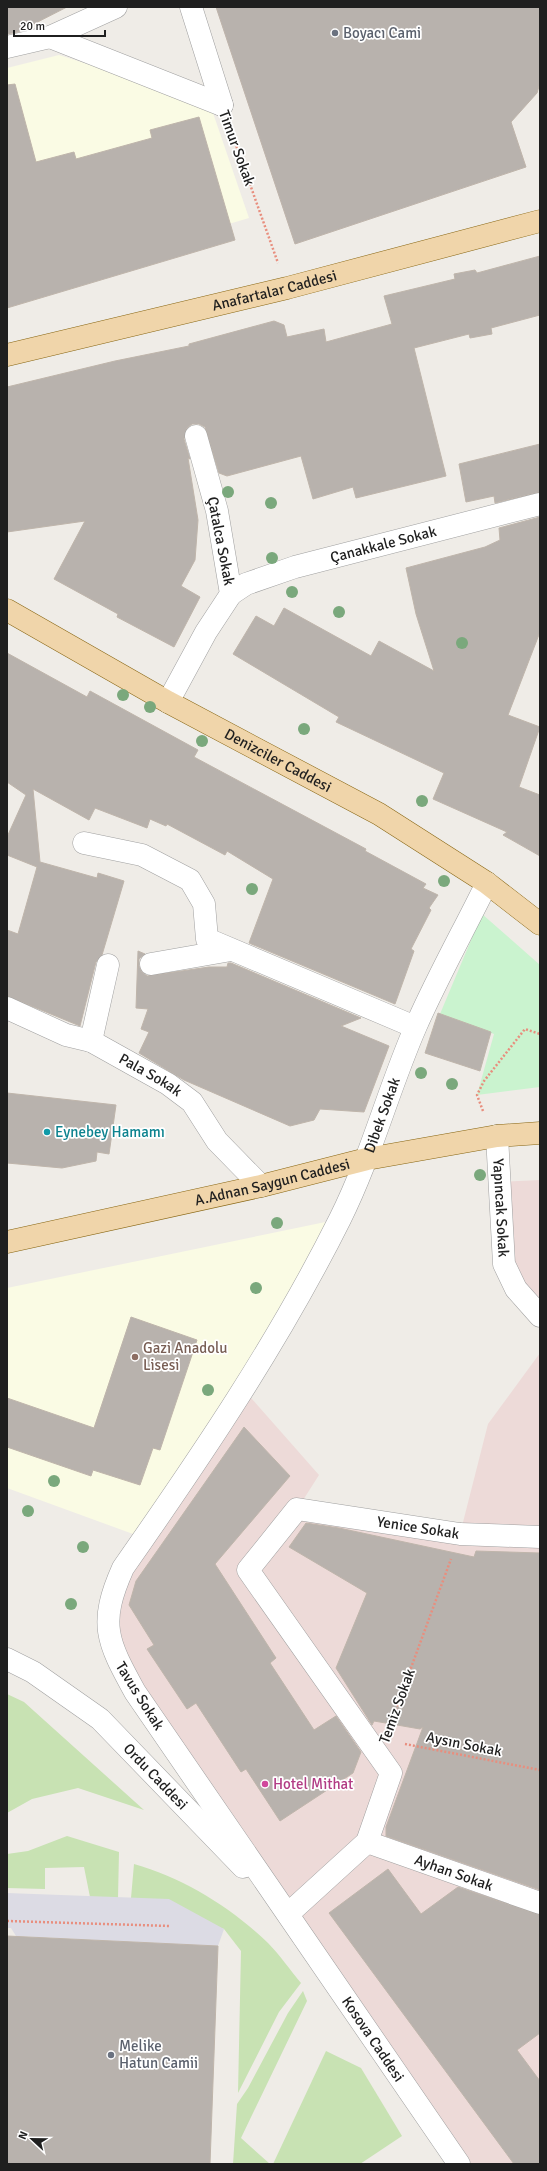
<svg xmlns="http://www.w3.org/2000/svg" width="547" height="2171" viewBox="0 0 547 2171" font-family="Signika,sans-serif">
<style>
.commercial{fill:#eddad8}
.education{fill:#fafbe4}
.grass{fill:#c8e2b3}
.park{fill:#caf3cf}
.plaza{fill:#dcdbe4}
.building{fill:#b8b2ad;stroke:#bfb5ab}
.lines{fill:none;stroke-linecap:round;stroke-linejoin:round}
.minor-casing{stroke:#a0a0a0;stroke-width:23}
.major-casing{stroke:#886613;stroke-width:23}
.path{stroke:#e88e7e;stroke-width:2.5;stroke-dasharray:2 2;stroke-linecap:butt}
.minor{stroke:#fff;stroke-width:22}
.major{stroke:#f0d5aa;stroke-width:22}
.tree{fill:#7aa87c}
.worship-dot{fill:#6b7280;stroke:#fff;stroke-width:1.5}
.culture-dot{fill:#0f9aa8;stroke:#fff;stroke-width:1.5}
.education-dot{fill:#8d6e63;stroke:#fff;stroke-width:1.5}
.hotel-dot{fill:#d1479c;stroke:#fff;stroke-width:1.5}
.labels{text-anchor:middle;stroke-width:3.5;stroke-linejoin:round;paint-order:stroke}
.worship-label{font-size:15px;fill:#5b616d;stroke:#fff;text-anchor:start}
.street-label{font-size:15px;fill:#1f1f1f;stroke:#fff}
.culture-label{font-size:15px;fill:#0d838f;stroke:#fff;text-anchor:start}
.education-label{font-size:15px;fill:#785e54;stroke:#fff;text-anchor:start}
.hotel-label{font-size:15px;fill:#b23c85;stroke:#fff;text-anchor:start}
</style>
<rect width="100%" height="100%" fill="#efece7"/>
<g class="commercial">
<path d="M540,1180v136l-24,-27 -16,-107z"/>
<path d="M540,1353v811h-81l-344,-508 -2,-65 131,-201 75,85 -21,33 162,26 28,-110z"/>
</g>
<g class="education">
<path d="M59,55l88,28 66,30 36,105 -242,72v-222z"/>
<path d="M340,1219l-196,319 -137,-50v-200z"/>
</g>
<g class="grass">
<path d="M7,1694l17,8 120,108 -66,-22 -46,11 -25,14z"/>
<path d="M67,1836l52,16 -1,46 -28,-1 -6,-30 -39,1v21l-38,-1v-34l21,-3z"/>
<path d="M134,1864c49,14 97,43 134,79 12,12 22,27 33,40l-22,29 -41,81 3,-142 -17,-22 -93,-31z"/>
<path d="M303,1991l4,10 -66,137 29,26h-37l4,-60 11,-16 40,-75z"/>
<path d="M326,2051l35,17 41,68 -42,28h-87z"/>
</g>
<path class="park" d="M482,914l58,51v122l-63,8 17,-61 -54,-20z"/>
<path class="plaza" d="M7,1893l162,6 55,30 -6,17 -202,-10 -5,-8h-4z"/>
<g class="building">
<path d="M7,7h60l-49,25 -11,2z"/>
<path d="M216,7h324v76l-3,10 -26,29 15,45 -231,77z"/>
<path d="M15,84l21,78 38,-10 2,7 76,-21 -2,-8 49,-13 36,123 -228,68v-223z"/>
<path d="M540,256v59l-49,13 1,6 -22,4 -1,-4 -55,14 32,128 -90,22 -3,-11 -40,12 -12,-43 -74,20 -8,-3 -14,-46 -6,-3h-7l-5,4 -3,11 6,20 -2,-1 10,62 -3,40 -14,26 19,11 -26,50 -57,-30 1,-3 -64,-35 31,-58 -78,11v-145l108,-26 74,-15v-2l85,-23 10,4 3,12 37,-8 2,13 66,-18 -8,-28 71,-17 -1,-5 21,-4 2,3z"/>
<path d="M540,444v48l-45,11 -1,-7 -28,6 -7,-38z"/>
<path d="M540,517v115l-32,83 32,12 -21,60 21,8v61l-37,-21 4,-3 -74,-33 11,-26 -108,-51 3,-5 -106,-63 23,-38 18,10 10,-18 87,48 8,-15 55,30 -18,-57 -10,-46 79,-21 15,-7 -1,-12z"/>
<path d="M7,653l80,44 3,-6 108,59 -4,7 172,92 -1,2 61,33 -3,4 15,7 -9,13 2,2 -20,39 3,2 -19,53 -146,-61 24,-64 -46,-28 -2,4 -58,-31 -1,2 -16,-7 -3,9 -52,-20 -6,12 -56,-31 7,73 57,16 1,-5 26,8 -22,74 -6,7 -16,64 -73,-30v-66l11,4 19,-67 -30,-12v-18l19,-42 -19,-13z"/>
<path d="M138,951l7,3 -6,5v7l3,6 5,4 62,-9h18l1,-4h3l130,55 -20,8 48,20 -25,66 -44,-3 -6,11 -24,6 -106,-46 -45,-27 10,-21 -8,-3 7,-20 -12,-1z"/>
<path d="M438,1013l53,19 -11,39 -55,-18z"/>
<path d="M7,1093l109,12 -7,49 -12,-2 -1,9 -34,7 -55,-5z"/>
<path d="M131,1317l66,23 -37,110 -7,-2 -13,37 -47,-15 -2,6 -84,-29v-49l87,30z"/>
<path d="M244,1427l46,49 -75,88 61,94 -6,5 44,67 22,-14 25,36 -8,21 -73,48 -34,-52 -5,3 -45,-69 -9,6 -40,-60 7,-4 -25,-40 7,-24z"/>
<path d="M306,1523l33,5 135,29 2,-6 64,2v337l-154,-54v-9l37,-100 -3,2 -46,-8 -2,4 -36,-57 31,-75 -78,-46z"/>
<path d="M388,1869l33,45 37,-27 82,28v118l-23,17 23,31v83h-26l-185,-251z"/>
<path d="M7,1936l211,10 -8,218h-203z"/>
</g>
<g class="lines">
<defs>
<g id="minor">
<path d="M191,7l31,98"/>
<path d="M50,37l172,68"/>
<path d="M7,47l43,-10 66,-30"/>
<path id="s1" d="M231,594l15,-10 49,-17 245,-63"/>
<path d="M168,702l38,-70 25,-38 -14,-83 -21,-75"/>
<path d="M84,843l58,12 48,25 14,24 3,35 208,88"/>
<path d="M151,964l80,-14"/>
<path id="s2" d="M7,1008l59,27 25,6 77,43 24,18 25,39 44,45"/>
<path d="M91,1041l17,-76"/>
<path id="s3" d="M497,1136l7,128 12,25 24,27"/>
<path id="s4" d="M7,1659l26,13 67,47 143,148"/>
<path id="s5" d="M367,1842l173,61"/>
<path id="s6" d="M288,1914l79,-72 24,-69 -143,-203 49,-61 163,25 80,3"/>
<path id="s7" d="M459,2164l-324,-472c-28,-51 -37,-68 -12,-124 79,-113 155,-225 217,-349 31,-62 48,-129 76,-193 21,-48 48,-96 71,-143"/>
</g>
<g id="major">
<path id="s8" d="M7,355l280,-67 253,-67"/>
<path id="s9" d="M7,610l161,92 211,112 108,69 53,41"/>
<path id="s10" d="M7,1242l254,-56 106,-27 130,-23 43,-3"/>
</g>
</defs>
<use href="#minor" class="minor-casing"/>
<use href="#major" class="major-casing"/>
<g class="path">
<path d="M231,131l47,132"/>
<path d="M483,1111l-6,-16 7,-14 41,-52 15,5"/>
<path d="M390,1725l61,-166"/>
<path d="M405,1744l135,26"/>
<path d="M7,1921l163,5"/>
</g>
<use href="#minor" class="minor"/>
<use href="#major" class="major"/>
</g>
<g class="tree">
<circle cx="228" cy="492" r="6"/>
<circle cx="271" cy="503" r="6"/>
<circle cx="272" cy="558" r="6"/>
<circle cx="292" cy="592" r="6"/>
<circle cx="339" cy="612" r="6"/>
<circle cx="462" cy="643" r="6"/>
<circle cx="123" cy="695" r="6"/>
<circle cx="150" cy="707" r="6"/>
<circle cx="304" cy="729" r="6"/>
<circle cx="202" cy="741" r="6"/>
<circle cx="422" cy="801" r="6"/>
<circle cx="444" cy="881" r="6"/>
<circle cx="252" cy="889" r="6"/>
<circle cx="421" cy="1073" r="6"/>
<circle cx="452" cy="1084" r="6"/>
<circle cx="480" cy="1175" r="6"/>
<circle cx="277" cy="1223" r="6"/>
<circle cx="256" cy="1288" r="6"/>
<circle cx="208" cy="1390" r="6"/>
<circle cx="54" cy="1481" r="6"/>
<circle cx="28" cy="1511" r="6"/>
<circle cx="83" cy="1547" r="6"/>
<circle cx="71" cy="1604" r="6"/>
</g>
<g class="worship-dot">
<circle cx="335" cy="33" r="4"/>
<circle cx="111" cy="2055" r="4"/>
</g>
<circle class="culture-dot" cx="47" cy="1132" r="4"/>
<circle class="education-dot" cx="135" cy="1357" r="4"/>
<circle class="hotel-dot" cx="265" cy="1784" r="4"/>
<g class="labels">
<g class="worship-label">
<text x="343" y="38">Boyacı Cami</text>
<text x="119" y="2051">Melike<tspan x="119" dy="17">Hatun Camii</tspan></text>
</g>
<g class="street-label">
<text transform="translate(237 148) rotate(70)" y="5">Timur Sokak</text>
<text dy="5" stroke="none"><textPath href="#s8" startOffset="275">Anafartalar Caddesi</textPath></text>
<text transform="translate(221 541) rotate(79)" y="5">Çatalca Sokak</text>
<text dy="5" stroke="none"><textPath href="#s1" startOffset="161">Çanakkale Sokak</textPath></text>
<text dy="5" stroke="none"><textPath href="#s9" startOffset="310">Denizciler Caddesi</textPath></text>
<text dy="5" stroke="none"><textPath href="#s2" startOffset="159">Pala Sokak</textPath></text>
<text dy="5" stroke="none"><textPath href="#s7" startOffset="1228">Dibek Sokak</textPath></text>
<text dy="5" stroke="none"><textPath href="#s10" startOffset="272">A.Adnan Saygun Caddesi</textPath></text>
<text dy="5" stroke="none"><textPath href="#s3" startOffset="72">Yapıncak Sokak</textPath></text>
<text dy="5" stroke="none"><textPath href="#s6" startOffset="629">Yenice Sokak</textPath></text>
<text transform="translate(140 1696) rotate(58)" y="5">Tavus Sokak</text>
<text transform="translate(397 1706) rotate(-70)" y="5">Temiz Sokak</text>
<text transform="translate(464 1744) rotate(11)" y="5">Aysın Sokak</text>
<text dy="5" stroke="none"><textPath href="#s4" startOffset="191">Ordu Caddesi</textPath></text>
<text dy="5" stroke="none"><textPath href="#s5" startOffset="92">Ayhan Sokak</textPath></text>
<text transform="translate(373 2039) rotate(56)" y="5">Kosova Caddesi</text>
</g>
<g class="culture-label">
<text x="55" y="1137">Eynebey Hamamı</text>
</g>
<g class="education-label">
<text x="143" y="1353">Gazi Anadolu<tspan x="143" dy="17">Lisesi</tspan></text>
</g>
<g class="hotel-label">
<text x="273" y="1789">Hotel Mithat</text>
</g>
</g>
<rect width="547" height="2171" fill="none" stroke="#1f1f1f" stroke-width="16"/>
<g transform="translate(32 2139) rotate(292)" stroke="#ffffff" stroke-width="3" paint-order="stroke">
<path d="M0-3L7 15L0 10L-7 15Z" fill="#1f1f1f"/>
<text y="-6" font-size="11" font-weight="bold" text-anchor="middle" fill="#1f1f1f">N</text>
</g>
<path d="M14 30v6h91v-6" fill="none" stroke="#1f1f1f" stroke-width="2"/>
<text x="20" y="30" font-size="12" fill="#1f1f1f" stroke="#ffffff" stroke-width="3" paint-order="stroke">20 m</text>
</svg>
